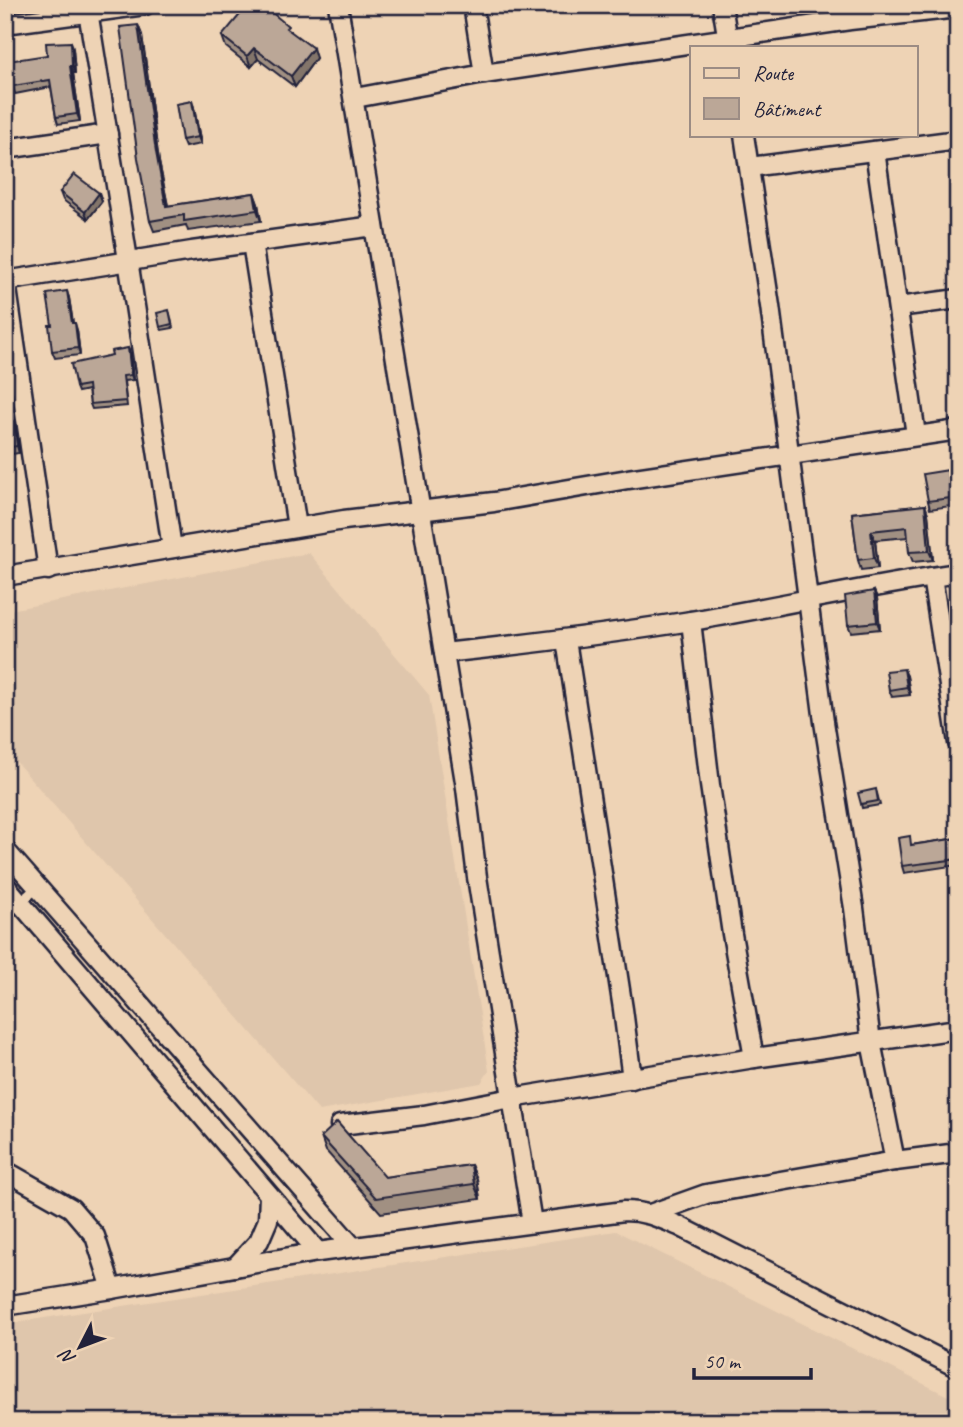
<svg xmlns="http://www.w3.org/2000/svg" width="963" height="1427" viewBox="0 0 963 1427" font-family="Caveat,sans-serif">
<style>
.built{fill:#dfc6ac}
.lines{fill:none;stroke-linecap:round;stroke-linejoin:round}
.service-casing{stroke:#22223b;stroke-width:14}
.minor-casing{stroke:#22223b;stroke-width:23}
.service{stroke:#eed3b5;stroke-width:9}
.minor{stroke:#eed3b5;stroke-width:18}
.wall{fill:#a19082;stroke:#22223b;stroke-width:2}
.shaded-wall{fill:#83756a;stroke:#22223b;stroke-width:2}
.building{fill:#bba797;stroke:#22223b;stroke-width:2}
</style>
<rect width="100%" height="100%" fill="#eed3b5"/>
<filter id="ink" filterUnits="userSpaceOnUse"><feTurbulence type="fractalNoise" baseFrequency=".0143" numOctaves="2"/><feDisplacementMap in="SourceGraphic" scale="14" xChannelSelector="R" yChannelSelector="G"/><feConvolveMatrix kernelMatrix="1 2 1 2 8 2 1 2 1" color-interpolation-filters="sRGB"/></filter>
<g filter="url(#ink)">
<g class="built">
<path d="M309,553l120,142 60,376 -8,12 -162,28 -314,-362v-138z"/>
<path d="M616,1231l342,170v21h-953v-98z"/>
</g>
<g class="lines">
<defs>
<path id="service" d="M5,915l33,-28"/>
<g id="minor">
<path d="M87,5l41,255 44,288"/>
<path d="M338,5l128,783 11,89 55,346"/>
<path d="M473,5l11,69"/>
<path d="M722,5l7,42"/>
<path d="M5,24l140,-19"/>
<path d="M355,98l129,-24 366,-54 108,-12"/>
<path d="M744,135l26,171 54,416 30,186 17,134 24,119"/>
<path d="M5,149l103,-15"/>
<path d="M875,151l41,284"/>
<path d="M750,167l208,-27"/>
<path d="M252,243l45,284"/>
<path d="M5,275l43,295"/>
<path d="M5,281l187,-30 182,-25"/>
<path d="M898,307l60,-8"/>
<path d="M5,576l339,-56 150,-18 134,-23 330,-49"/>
<path d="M932,577l26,166"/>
<path d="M691,621l19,164 22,149 22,124"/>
<path d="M566,640l57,369 9,70"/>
<path d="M444,653c83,-9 165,-19 247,-32 89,-15 177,-35 267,-48"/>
<path d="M5,850l348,397"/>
<path d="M5,885l313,367"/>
<path d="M340,1125l84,-10 88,-17 242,-40 204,-29"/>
<path d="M5,1175l6,-1 60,34 24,28 17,53"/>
<path d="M650,1214l56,-20 189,-33 63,-8"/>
<path d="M235,1267l24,-26 9,-21 1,-25"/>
<path d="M5,1306l107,-17 206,-37 306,-41c21,0 36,7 55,15l279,142"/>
</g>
</defs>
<use href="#service" class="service-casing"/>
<use href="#minor" class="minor-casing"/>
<use href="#service" class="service"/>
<use href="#minor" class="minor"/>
</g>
<g class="wall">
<path d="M138,25l4,10 17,127 9,44 86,-13 4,11 3,17 -73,10 -2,-6 -32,6 -4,-10z"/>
<path d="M290,31l26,27 -21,29 -37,-28 -7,8 -25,-20 -4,-11z"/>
<path d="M71,42l2,7 2,24h-2l7,48 -22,3 -2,-7 -5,-30 -36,7 -2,-8 34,-31z"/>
<path d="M194,108l7,36 -16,3 -3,-7z"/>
<path d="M60,192l39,1 3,8 -14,18 -25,-19z"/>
<path d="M69,298l4,25 4,7 3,25 -25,3 -3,-7v-26z"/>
<path d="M170,314l3,14 -11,2 -2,-3z"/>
<path d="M128,348l2,5 3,27 -9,1 3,25 -35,3 -2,-5 -2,-14 -10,2 -2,-5 36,-32z"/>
<path d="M11,402l2,6 6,45 -14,2v-52z"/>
<path d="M955,469l3,7v29l-28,4 -2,-8z"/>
<path d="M5,492l5,28h-5z"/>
<path d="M925,505l3,9 5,46 -20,2 -4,-10 -1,-15 -33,3 3,28 -17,2 -3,-10 -6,-47z"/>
<path d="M874,591l3,7 3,31 -29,3 -3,-7z"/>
<path d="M907,676l3,19 -18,2 -3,-7z"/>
<path d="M877,793l3,12 -18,3 -1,-4z"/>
<path d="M958,838v27l-54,8 -2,-7 10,-21z"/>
<path d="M321,1137l64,40 86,-12 6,14 3,20 -99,14 -55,-62z"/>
</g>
<g class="shaded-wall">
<path d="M138,25l4,10 17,127 11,54 -4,-10 -10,-54z"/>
<path d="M71,42l2,7 2,24 -3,-7z"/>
<path d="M254,48l4,11 -7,8 -4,-11z"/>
<path d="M313,48l3,10 -21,29 -4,-11z"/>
<path d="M70,66l3,7 7,48 -3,-7z"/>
<path d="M192,101l2,7 7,36 -3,-7z"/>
<path d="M99,193l3,8 -14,18 -3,-7z"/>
<path d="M254,193l4,11 3,17 -4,-11z"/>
<path d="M67,291l2,7 5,32 -2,-7z"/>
<path d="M75,323l2,7 3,25 -2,-7z"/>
<path d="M128,348l2,5 3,27 -2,-5z"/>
<path d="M11,402l2,6 6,45 -2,-7z"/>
<path d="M5,492l5,28 -5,-20z"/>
<path d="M925,505l3,9 5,46 -4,-9z"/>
<path d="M871,531l4,9 3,28 -4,-10z"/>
<path d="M874,591l3,7 3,31 -3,-7z"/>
<path d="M904,669l3,7 3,19 -3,-8z"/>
<path d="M471,1165l6,14 3,20 -6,-15z"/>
</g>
<g class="building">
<path d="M248,5h15l25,21 -2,2 27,20 -22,28 -37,-28 -7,8 -25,-20z"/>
<path d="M138,25l18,127 10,54 88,-13 3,17 -73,11v-6l-34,6 -12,-63 -18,-131z"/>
<path d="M71,42l1,24h-2l7,48 -21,3 -6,-37 -37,6 -5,-25 39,-6 -1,-12z"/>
<path d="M192,101l6,36 -16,3 -6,-36z"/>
<path d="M74,174l25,19 -14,19 -25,-20z"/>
<path d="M67,291l5,32h3l3,25 -26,3 -3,-26h3l-5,-31z"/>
<path d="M169,310l3,14 -12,3 -3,-14z"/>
<path d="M128,348l3,27 -8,1 3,25 -36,3 -2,-19 -12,2 -5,-23 41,-9 -1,-4z"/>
<path d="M11,402l6,44 -12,2v-45z"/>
<path d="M955,469l3,17v11l-30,4 -5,-27z"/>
<path d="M925,505l4,46 -20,1 -2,-25 -36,4 3,27 -16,2 -6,-47z"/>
<path d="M874,591l3,31 -29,3 -3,-29z"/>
<path d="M904,669l3,18 -18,3 -3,-19z"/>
<path d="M876,789l2,12 -17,3 -3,-11z"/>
<path d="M910,836l1,9 47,-7v21l-56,7 -4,-28z"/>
<path d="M337,1122l48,55 86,-12 3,19 -98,14 -55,-61z"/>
</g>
</g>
<rect width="963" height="1427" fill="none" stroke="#eed3b5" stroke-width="28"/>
<rect x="14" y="14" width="935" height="1399" fill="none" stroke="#22223b" stroke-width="2.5" filter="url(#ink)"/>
<rect x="690" y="46" width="228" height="91" fill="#eed3b5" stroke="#9c8c84" stroke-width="2"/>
<rect x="704" y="68" width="35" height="10" fill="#eed3b5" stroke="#9c8c84" stroke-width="2"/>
<text x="753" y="80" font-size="21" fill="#22223b">Route</text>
<rect x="704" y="98" width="35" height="21" fill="#bba797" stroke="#9c8c84" stroke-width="2"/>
<text x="753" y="116" font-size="21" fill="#22223b">Bâtiment</text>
<g transform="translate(80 1347) rotate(228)" stroke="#eed3b5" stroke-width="5" paint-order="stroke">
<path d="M0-5L12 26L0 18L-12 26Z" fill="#22223b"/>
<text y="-10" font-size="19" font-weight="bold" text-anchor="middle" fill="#22223b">N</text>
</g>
<path d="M694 1368v10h117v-10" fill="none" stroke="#22223b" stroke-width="3.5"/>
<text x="704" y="1368" font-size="21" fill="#22223b" stroke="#eed3b5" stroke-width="5" paint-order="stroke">50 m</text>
</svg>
